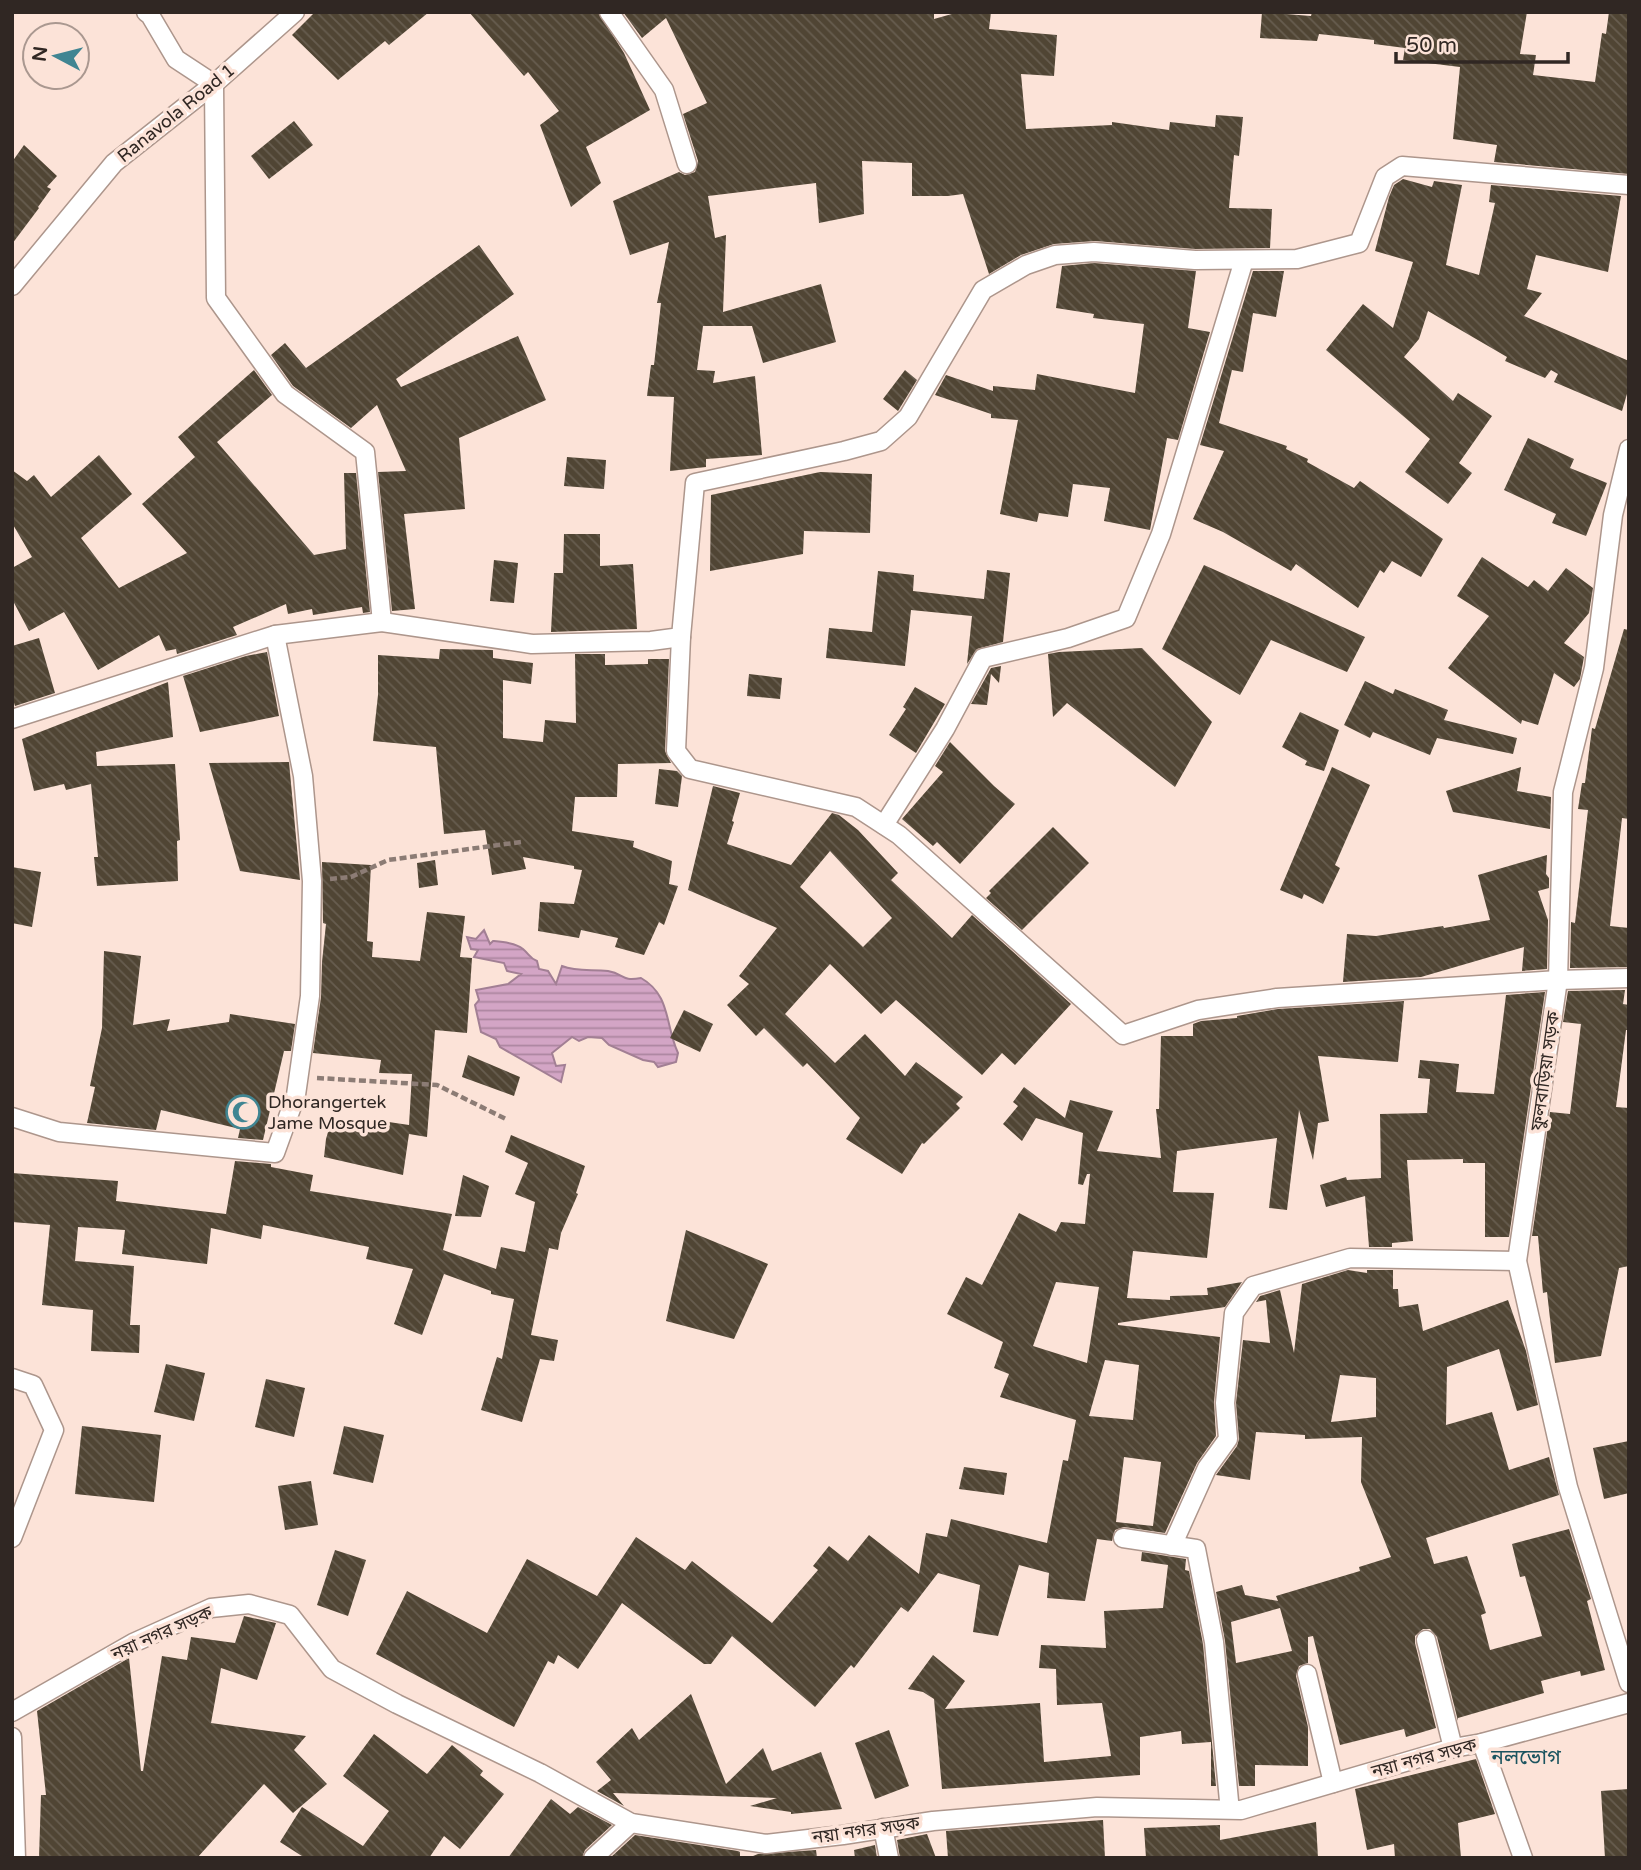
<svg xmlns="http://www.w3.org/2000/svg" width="1641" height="1870" viewBox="0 0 1641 1870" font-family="'Varela Round','Noto Sans Bengali',sans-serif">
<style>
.water{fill:url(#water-rules);stroke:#a27f94;stroke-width:2}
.building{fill:url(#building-back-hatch);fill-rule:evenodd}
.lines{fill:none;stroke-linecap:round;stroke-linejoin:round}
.minor-casing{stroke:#ad968c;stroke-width:21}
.path{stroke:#8c7c75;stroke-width:4.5;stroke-dasharray:7 3.5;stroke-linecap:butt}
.minor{stroke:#fff;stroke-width:18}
.labels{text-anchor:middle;stroke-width:7;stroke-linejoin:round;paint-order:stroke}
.street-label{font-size:18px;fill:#302723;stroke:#fce3d8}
.poi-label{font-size:18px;fill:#302723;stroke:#fce3d8;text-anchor:start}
.quarter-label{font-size:21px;fill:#1b545f;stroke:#fce3d8}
</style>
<defs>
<pattern id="water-rules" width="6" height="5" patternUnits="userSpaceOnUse" patternTransform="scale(1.75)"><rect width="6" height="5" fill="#d3a5c5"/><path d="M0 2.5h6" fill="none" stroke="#ac86a0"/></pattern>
<pattern id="building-back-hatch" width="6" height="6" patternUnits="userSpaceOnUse" patternTransform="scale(1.75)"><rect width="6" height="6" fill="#504534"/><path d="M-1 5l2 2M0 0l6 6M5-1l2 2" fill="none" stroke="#675d4f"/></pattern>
</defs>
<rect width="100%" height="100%" fill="#fce3d8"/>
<path class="water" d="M484,930l6,14 3,-3c10,1 22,2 30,8 7,6 6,9 14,12l2,8 9,2 8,13 6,-18c15,6 30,3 46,5 17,3 13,11 33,7 30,17 24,47 37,75l-2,9 -18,5 -4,-5 -11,-2 -34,-15 -7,-7 -14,-1 -9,4 -7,-4 -20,16 4,13 9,-1 -4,17 -61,-35 -4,-8 -15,-7 -6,-27 4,-5 -3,-10 32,-6 13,-10 -14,-3 -3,-8 -30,-6 4,-7 -7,-1 -4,-12 9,2z"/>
<g class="building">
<path d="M315,12h114l-40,33 -4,-4 -47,39 -46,-45z"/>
<path d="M469,12h129l26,41 26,57 -64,37 15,36 -30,24 -31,-82 19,-14 -31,-39 -4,4z"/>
<path d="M623,12h311v7l25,-7h32l-2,17 68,6 -3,41 -33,-2 5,55 86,-4v-3l57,8 1,-8 45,5 1,-12 27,2 -4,39 -5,-1 -5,53 43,1 -2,39 -75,1 -100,-8 -41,3 -33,11 -32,19 -26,-80 -15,2h-36v-33l-50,-2 2,53 -45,9 -3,-40 -108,13 7,42 11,-3 -3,77 98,-28 15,58 -73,21 -11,-37h-49l-6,44 18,1 -2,12 42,-7 7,79 -56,4v8l-36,4 4,-74 -27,-1 4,-31h3l7,-62h-4l12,-61 -39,13 -17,-54 66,-29 6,3 10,-3 3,-11 -15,-47 24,-11 -41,-85 -24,20z"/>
<path d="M1262,12l49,4 1,-4h215l-7,42 16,1 -3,20 62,7 7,-49 4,1 3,-22h20v162l-135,-12 3,-17 -44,-6 7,-72 -57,-7 2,-12 -31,-4v-4l-55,-6 -2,7 -57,-3z"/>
<path d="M294,121l19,24 -44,34 -18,-23z"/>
<path d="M24,145l33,31 -10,11 4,2 -13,18 1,1 -27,36v-82z"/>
<path d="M1403,179l29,8 2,-6 28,4 -16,80 33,10 16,-72 -6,-1 2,-17 130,11 -13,76 -72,-17 -9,34 15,4 -18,23 105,45v26l-7,24 -68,-29 4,-8 -7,-4 -6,8 -40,-17 2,-4 -79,-46 -9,28 -15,18 49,44 5,-8 34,23 -33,47 13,10 -24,31 -43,-32 25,-33 -104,-89 37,-46 30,24 20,-66 -38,-11 14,-54 5,-12z"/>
<path d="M479,245l35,49 -118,85 5,8 117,-51 28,64 -87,38 6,71 -61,5 11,95 -23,2 -14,-139 28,-1 -29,-66 -26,23 -58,-42 -22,-31 14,-12 21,25z"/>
<path d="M1094,263l102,8 -8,57 22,4 -32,108 -11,-2 -17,92 -46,-9 6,-33 -37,-4 -5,33 -29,-4 -2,9 -37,-8 18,-94 -27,-2v-4l-56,-19 11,-20 47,16v-5l42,4 2,-16 98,19 9,-69 -51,-6 1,-4 -38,-6 6,-42z"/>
<path d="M1253,271h31l-8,46 -23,-4 -10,59 -11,-2 -13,53 68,23 -1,3 22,10 -1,3 47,26 6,-7 83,58 -22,38 -29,-16 -8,12 -4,-3 -22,38 -62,-44 -5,7 -68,-39 -30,-13 31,-68 -24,-6z"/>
<path d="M254,370l18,25 -55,47 97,113 32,-6 -2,-76h12l14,139 -7,1 -1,-6 -49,8 -1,-6 -24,5 -2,-10 -53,23 4,8 -60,19 -1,-5 -10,2 -7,-16 -61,35 -34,-58 -35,19 -17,-32v-31l20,-11 -20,-34v-53l15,11 7,-6 17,22 48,-42 33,39 -51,44 38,50 68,-35 -45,-49 53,-47 -17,-20z"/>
<path d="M905,370l12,10 -19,31 -15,-12z"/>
<path d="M1528,438l46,21 -4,9 37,15 -21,53 -34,-13 4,-9 -52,-24z"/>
<path d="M567,457l39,3 -2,29 -40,-3z"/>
<path d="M820,472l52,2 -2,59 -66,-2 -1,23 -93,17 1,-76z"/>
<path d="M564,534h36v32l33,-2 4,65 -86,3 3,-59h9z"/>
<path d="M1482,557l46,30 6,-7 14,11 18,-23 27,20 -4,25 -25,30 20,14 -4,22 -6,8 -20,-14 -16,52 -16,-5 -1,4 -73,-56 41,-52 -32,-20z"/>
<path d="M494,560l24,3 -4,40 -24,-2z"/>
<path d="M1204,565l161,72 -18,35 -76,-32 -31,55 -78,-46z"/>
<path d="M987,570l23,3 -7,69 -26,7 -10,15 5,-48 -61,-6 -6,56 -79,-8 3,-30 43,4 6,-61 36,4 -1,16 71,8z"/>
<path d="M1624,629l5,1v189l-7,-1 -12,108 19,2 -1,39 -58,1 1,-46 4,1 13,-113 -10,-1 4,-26h3l7,-55 3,1z"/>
<path d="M39,638l16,55 -40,13 -3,-10v-50z"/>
<path d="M1142,648l70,74 -37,65 -108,-84 -14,14 -5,-63 11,-2z"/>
<path d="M440,649l53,1v8l40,5 -2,21 -28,-4v58l40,4 2,-22 31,3 -1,-69h30v11l43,-1v-5h21l-4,92 6,12 -53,1 -1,33h-42l-3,34 62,10 -1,6 39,14 -3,23 9,2 -14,39 -5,-3 -15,33 -29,-8 3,-9 -37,-8 -2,8 -41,-7 2,-29 34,2 8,-34 -8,-1v-3l-51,-9 3,12 -34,6 -7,-45 -41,4 -8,-87 -63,-6 5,-46v-40l61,4z"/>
<path d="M267,652l12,64 -79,16 -17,-56 63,-20z"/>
<path d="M1001,666l-2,17 -8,-9 -4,31 -16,-1 20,-36z"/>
<path d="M749,674l33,4 -2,21 -33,-3z"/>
<path d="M1365,681l28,13 2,-5 53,21 -4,10 73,18 -4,16 -76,-16 -7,17 -57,-23 -3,6 -26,-13z"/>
<path d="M168,682l5,55 -77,15 1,14 78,-2 5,76 -3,1 1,40 -81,5 -3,-29h4l-7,-73 -25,6 -2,-6 -30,7 -12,-52z"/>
<path d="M915,687l30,17 -29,49 -27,-18 17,-26 -3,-2z"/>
<path d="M1300,712l39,18 -15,41 -19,-6 2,-4 -25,-14z"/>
<path d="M950,742l44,44 21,18 -55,60 -23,-22 -4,4 -31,-27 41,-47 -8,-6z"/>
<path d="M289,762l11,118 -60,-9 -31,-108z"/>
<path d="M1332,767l38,18 -35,80 5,3 -17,36 -19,-10 -2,5 -22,-9z"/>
<path d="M1521,767l-4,24 34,6 -1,32 -97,-17 -7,-21z"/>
<path d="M659,769l18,2 5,5 -4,31 -23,-3z"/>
<path d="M713,786l27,7 -8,28 2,1 -7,22 64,21 41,-52 7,2 19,15 40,43 -7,7 61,58 20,-23 99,89 -56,61 -13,-12 -20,22 -86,-75 -15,14 -51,-50 -45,50 50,49 30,-29 40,42 11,-14 47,35 -7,7 4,4 -36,36 -2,-1 -20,31 -56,-35 14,-21 -53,-55 -4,4 -39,-39 -8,8 -29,-31 22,-21 -10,-8 38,-48 -89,-38zM830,851l62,67 -29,29 -63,-60z"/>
<path d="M1053,827l36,36 -67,67 -36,-32 5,-5 -2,-2z"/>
<path d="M1547,855l-1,19 3,4v10l-11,3 10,29 -1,49 -25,2 2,-24 -103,30 -78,5 4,-48 29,2 67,-10 1,2 46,-8 -12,-45z"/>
<path d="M435,860l3,25 -19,3 -2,-25z"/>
<path d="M322,862l49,3 -4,76 6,1 -1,15 48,4 7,-49 38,4 -5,41 12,1 -5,75 -32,-3 -8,107 -18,-3 -6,41 -79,-18 2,-18 6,-21 50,5v-2l27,4 3,-51 -33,-1 2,-13 -68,-7 8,-56 1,-35 4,-38 -3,-1z"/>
<path d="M12,867l29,5 -9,55 -20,-4z"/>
<path d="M104,951l37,5 -8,69 37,-6 -3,12 62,-9 1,-8 65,10 -4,27h-7l-21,89 -25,-2 2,-9 -79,-19 -5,20 -69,-7 8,-36 -5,-1 12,-58z"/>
<path d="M1625,990l-2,14 6,1v25h-3l-10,77 13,1v158l-10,2 -18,88 -46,7 -8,-71 -4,1 -5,-57h-6l18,-124 20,2 11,-90 -18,-2 5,-31z"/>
<path d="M1545,992l-36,245h-24v-74h-22v-4l-56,1 6,81 -21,2v4h-23l-4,-51 -39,11 -6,-22 26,-8 1,3 34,-2 -1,-64 47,-1 3,-34 -12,-1 2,-18 39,4 -3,28 38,2 12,-99z"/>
<path d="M1404,1001l-6,61 -80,-6 11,65 -11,2 -5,37 -14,-50 -12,100 -18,-2 8,-70 -100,13 -4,41 41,1 -7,65 -74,-7 -6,47 43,2v-4l38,-1 -1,-7 35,-6 -17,25 -107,16v2l102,12 -6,65 2,34 -19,27 -32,70 -41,-6 -9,3 -3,11 -15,-2 -12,62 -38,-3 2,-25 -30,-8 -21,71 -25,-4 7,-47 -42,-12 -30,39 -7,-5 -47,61 -3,-3 -36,42 -83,-71 -21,28h-7l-82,-61 -44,66 -20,-14 -4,9 -6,-3 -34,66 -138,-73 31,-63 80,42 40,-74 70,37 39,-59 49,33 7,-9 80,62 46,-53 -5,-4 16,-20 19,15 21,-26 50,39 7,-41 21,4 4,-18 96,24 16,-83 5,1 8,-41 -76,-23 9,-23 -15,-6 9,-26 -56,-28 19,-37 16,8 37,-72 37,19 5,-10 24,2 5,-50h-3l-4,11 -5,-1 5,-51 -47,-15 -14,23 -19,-17 15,-18 -5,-4 11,-15 41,31 5,-18 43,11 -16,40 64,7 -5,-49h3l2,-73h32v-12l8,-3 36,-3v-2l41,-7zM1056,1282l43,5 -12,76 -54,-17zM1105,1360l34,5 -6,55 -44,-4zM1124,1457l37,5 -8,64 -37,-4z"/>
<path d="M684,1010l29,14 -13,28 -30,-14z"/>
<path d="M468,1055l52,22 -6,19 -52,-19z"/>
<path d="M511,1135l74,31 -9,27 2,1 -17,39 -3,17 -9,-2 -18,87 27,5 -4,21 -14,-2 -18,63 -41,-12 16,-53 5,2 12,-60 -23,-5v-3l-47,-17 -22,61 -28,-11 19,-55 -47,-10 3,-12 -106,-22 -2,14 -50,-11 -4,36 -85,-10 3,-24 -47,-3 -3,34 59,5 -4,59h10l-1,28 -48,-2 2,-41 -51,-5 8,-80 -38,-3v-49l106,8 -2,20 110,13 9,-53 36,3v3l42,8 -3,16 142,23 -9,36 53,19 5,-22 24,5 10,-50 -20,-8 13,-31 -23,-11z"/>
<path d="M463,1175l26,11 -8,31 -26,-1z"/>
<path d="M686,1230l82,34 -34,75 -68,-18z"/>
<path d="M1348,1270l19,3v-3h26v19h5l1,18 19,-3 5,27 85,-31 18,51 12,54 -21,6 -18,-62 -52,18 -1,58 46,-13 17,58 40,-13 10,38 -133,43 8,26 33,-8 19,57 -5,2 9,35 52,-14 -17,-60 -5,1 -8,-33 57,-15 22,70 -4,2 18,69 -24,6 -1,-5 -39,10 3,12 -86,25v3l-21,-84 -7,-8h-7l-8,7v7l21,85 -30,9 -2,-8 -64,16 -27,-109 -5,1v26l-9,3 -3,10 12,51v39l-53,-1v21h-16l-14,-145 -9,-49 26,-7 3,10 33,6 -2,-5 84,-25 -1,-4 32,-10 -30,-75 1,-45 -57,2v-4l-49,-3 -6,48 -34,-5 21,-29 2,-7 -3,-36 7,-63 27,3 -4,-43 -10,2 4,-6 20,-6 14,63 8,-69zM1340,1375l36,3v39l-45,5zM1280,1608l12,43 -56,12 -5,-41z"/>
<path d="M166,1364l39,9 -11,48 -40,-9z"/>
<path d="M266,1379l39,9 -11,49 -39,-10z"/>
<path d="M82,1426l79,9 -7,67 -79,-8z"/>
<path d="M344,1426l40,9 -11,48 -40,-9z"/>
<path d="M1629,1441v52l-25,6 -11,-51z"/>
<path d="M964,1467l43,6 -3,22 -45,-6z"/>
<path d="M311,1481l7,44 -33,5 -7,-44z"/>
<path d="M335,1550l31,10 -18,56 -31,-11z"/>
<path d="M1142,1552l44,7 -1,11 4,1 14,73 13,142h-5v-44l-29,2 -1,-13 -41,6v38l-198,14 -8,-90 -11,-7 -15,-3 25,-34 32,26 -20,28 95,-6 4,59 67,-6 -9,-53 -45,2 -1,-36 -17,-1 2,-23 65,3 -2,-37 59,-3 5,-43 -27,-4z"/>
<path d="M244,1616l32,7 -19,57 -36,-12 -10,55 95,13 -12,14 33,34 -34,29 -29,-29 -67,74h-158l2,-63h5l-9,-84 92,-53 12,113h2l19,-115 25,4 4,-23 44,6z"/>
<path d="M691,1694l35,90 37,-36 9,23 49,-19 21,57 -51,5v-2l-41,-6 27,-8 -164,-5 11,13 -27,-15 14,-11 -15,-18 36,-34 7,12z"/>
<path d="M889,1730l20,56 -34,13 -20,-56z"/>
<path d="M374,1734l53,40 25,-29 31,26 -3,4 24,19 -44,55 -16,-13 -15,22h-124l-25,-16 22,-35 61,39 26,-35 -46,-35z"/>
<path d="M1476,1759l19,55 -37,9 3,35h-66l-1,-14 -27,6 -12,-61z"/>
<path d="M1629,1789v69h-24l-4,-67z"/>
<path d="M551,1799l19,15 8,-7 34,18 -27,25 -3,8h-74z"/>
<path d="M1103,1820l2,38h-157l-2,-27z"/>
<path d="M1316,1822l2,36h-172l-2,-30 76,-3v15z"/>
<path d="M927,1834l9,24h-36l-3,-18z"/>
<path d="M635,1835l103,16 2,1v6h-130z"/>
<path d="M875,1845l2,13h-22l-1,-8z"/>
<path d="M816,1850l1,8 -64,-2 5,-2z"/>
</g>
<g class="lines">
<defs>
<g id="minor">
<path d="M146,12l4,3 26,44 38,25 2,214 69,96 80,58 17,170"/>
<path d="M609,12l55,78 23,74"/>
<path d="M12,286l102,-123 100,-79 81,-72"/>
<path d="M1629,449l-16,66 -19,153 -31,124 -5,188 -41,281 51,226 61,196"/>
<path d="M681,637l-5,114 14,18 166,38 43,28 224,200 75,-25 79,-12 281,-18 71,-2"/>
<path d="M12,719l263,-84 107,-13 150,22 119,-3 30,-4 14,-154 149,-32 37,-10 27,-24 75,-127 43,-25 29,-10 39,-3 101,8 102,-1 62,-16 26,-66 17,-11 227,19"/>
<path d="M884,825l61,-96 38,-71 85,-20 58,-20 35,-84 83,-274"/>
<path d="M12,1117l47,15 216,21 21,-58 14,-99 2,-115 -9,-105 -28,-141"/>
<path d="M12,1378l21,7 21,45 -42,108"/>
<path d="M1123,1538l73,11 18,93 15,159"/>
<path d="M1172,1546l35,-78 21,-29 -3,-36 9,-90 19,-27 97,-28 167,3"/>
<path d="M1426,1640l27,108"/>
<path d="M1307,1674l26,109"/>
<path d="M12,1712l121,-69 78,-35 38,-4 41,11 42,54 65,35 143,69 91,50 135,21 77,-9 90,-14 164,-14 144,3 212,-62 29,-5 147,-40"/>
<path d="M12,1737l4,121"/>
<path d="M1482,1743l41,115"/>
<path d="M883,1828l6,30"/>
<path d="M593,1858l38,-35"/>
</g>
</defs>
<use href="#minor" class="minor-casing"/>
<g class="path">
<path d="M330,879l21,-2 37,-17 133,-18"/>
<path d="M317,1078l120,7 71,35"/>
</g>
<use href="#minor" class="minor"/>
</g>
<defs>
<symbol id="mosque-ring" viewBox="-11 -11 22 22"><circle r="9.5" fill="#fce3d8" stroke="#408592" stroke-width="1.5"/><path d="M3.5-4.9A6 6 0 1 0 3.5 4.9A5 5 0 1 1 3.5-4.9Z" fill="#408592"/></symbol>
</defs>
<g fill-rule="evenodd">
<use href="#mosque-ring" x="224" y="1093" width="38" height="38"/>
</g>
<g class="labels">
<g class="street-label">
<text transform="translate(176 113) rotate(-39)" y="6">Ranavola Road 1</text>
<text transform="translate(1545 1071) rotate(-82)" y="6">ফুলবাড়িয়া সড়ক</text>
<text transform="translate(162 1633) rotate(-24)" y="6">নয়া নগর সড়ক</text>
<text transform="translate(1424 1758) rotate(-15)" y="6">নয়া নগর সড়ক</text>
<text transform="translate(866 1830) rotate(-8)" y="6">নয়া নগর সড়ক</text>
</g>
<g class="poi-label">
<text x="268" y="1108">Dhorangertek<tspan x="268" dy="21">Jame Mosque</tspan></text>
</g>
<g class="quarter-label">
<text x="1526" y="1764">নলভোগ</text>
</g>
</g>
<rect width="1641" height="1870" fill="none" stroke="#302723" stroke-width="28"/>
<g transform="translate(56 56) rotate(277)"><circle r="33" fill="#fce3d8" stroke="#aa9890" stroke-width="2"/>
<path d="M0-5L12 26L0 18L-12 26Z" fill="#408592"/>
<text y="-10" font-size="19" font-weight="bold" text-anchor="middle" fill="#302723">N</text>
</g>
<path d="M1396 52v10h172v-10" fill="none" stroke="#302723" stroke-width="3.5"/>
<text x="1406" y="52" font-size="21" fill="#302723" stroke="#fce3d8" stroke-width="5" paint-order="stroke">50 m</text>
</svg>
